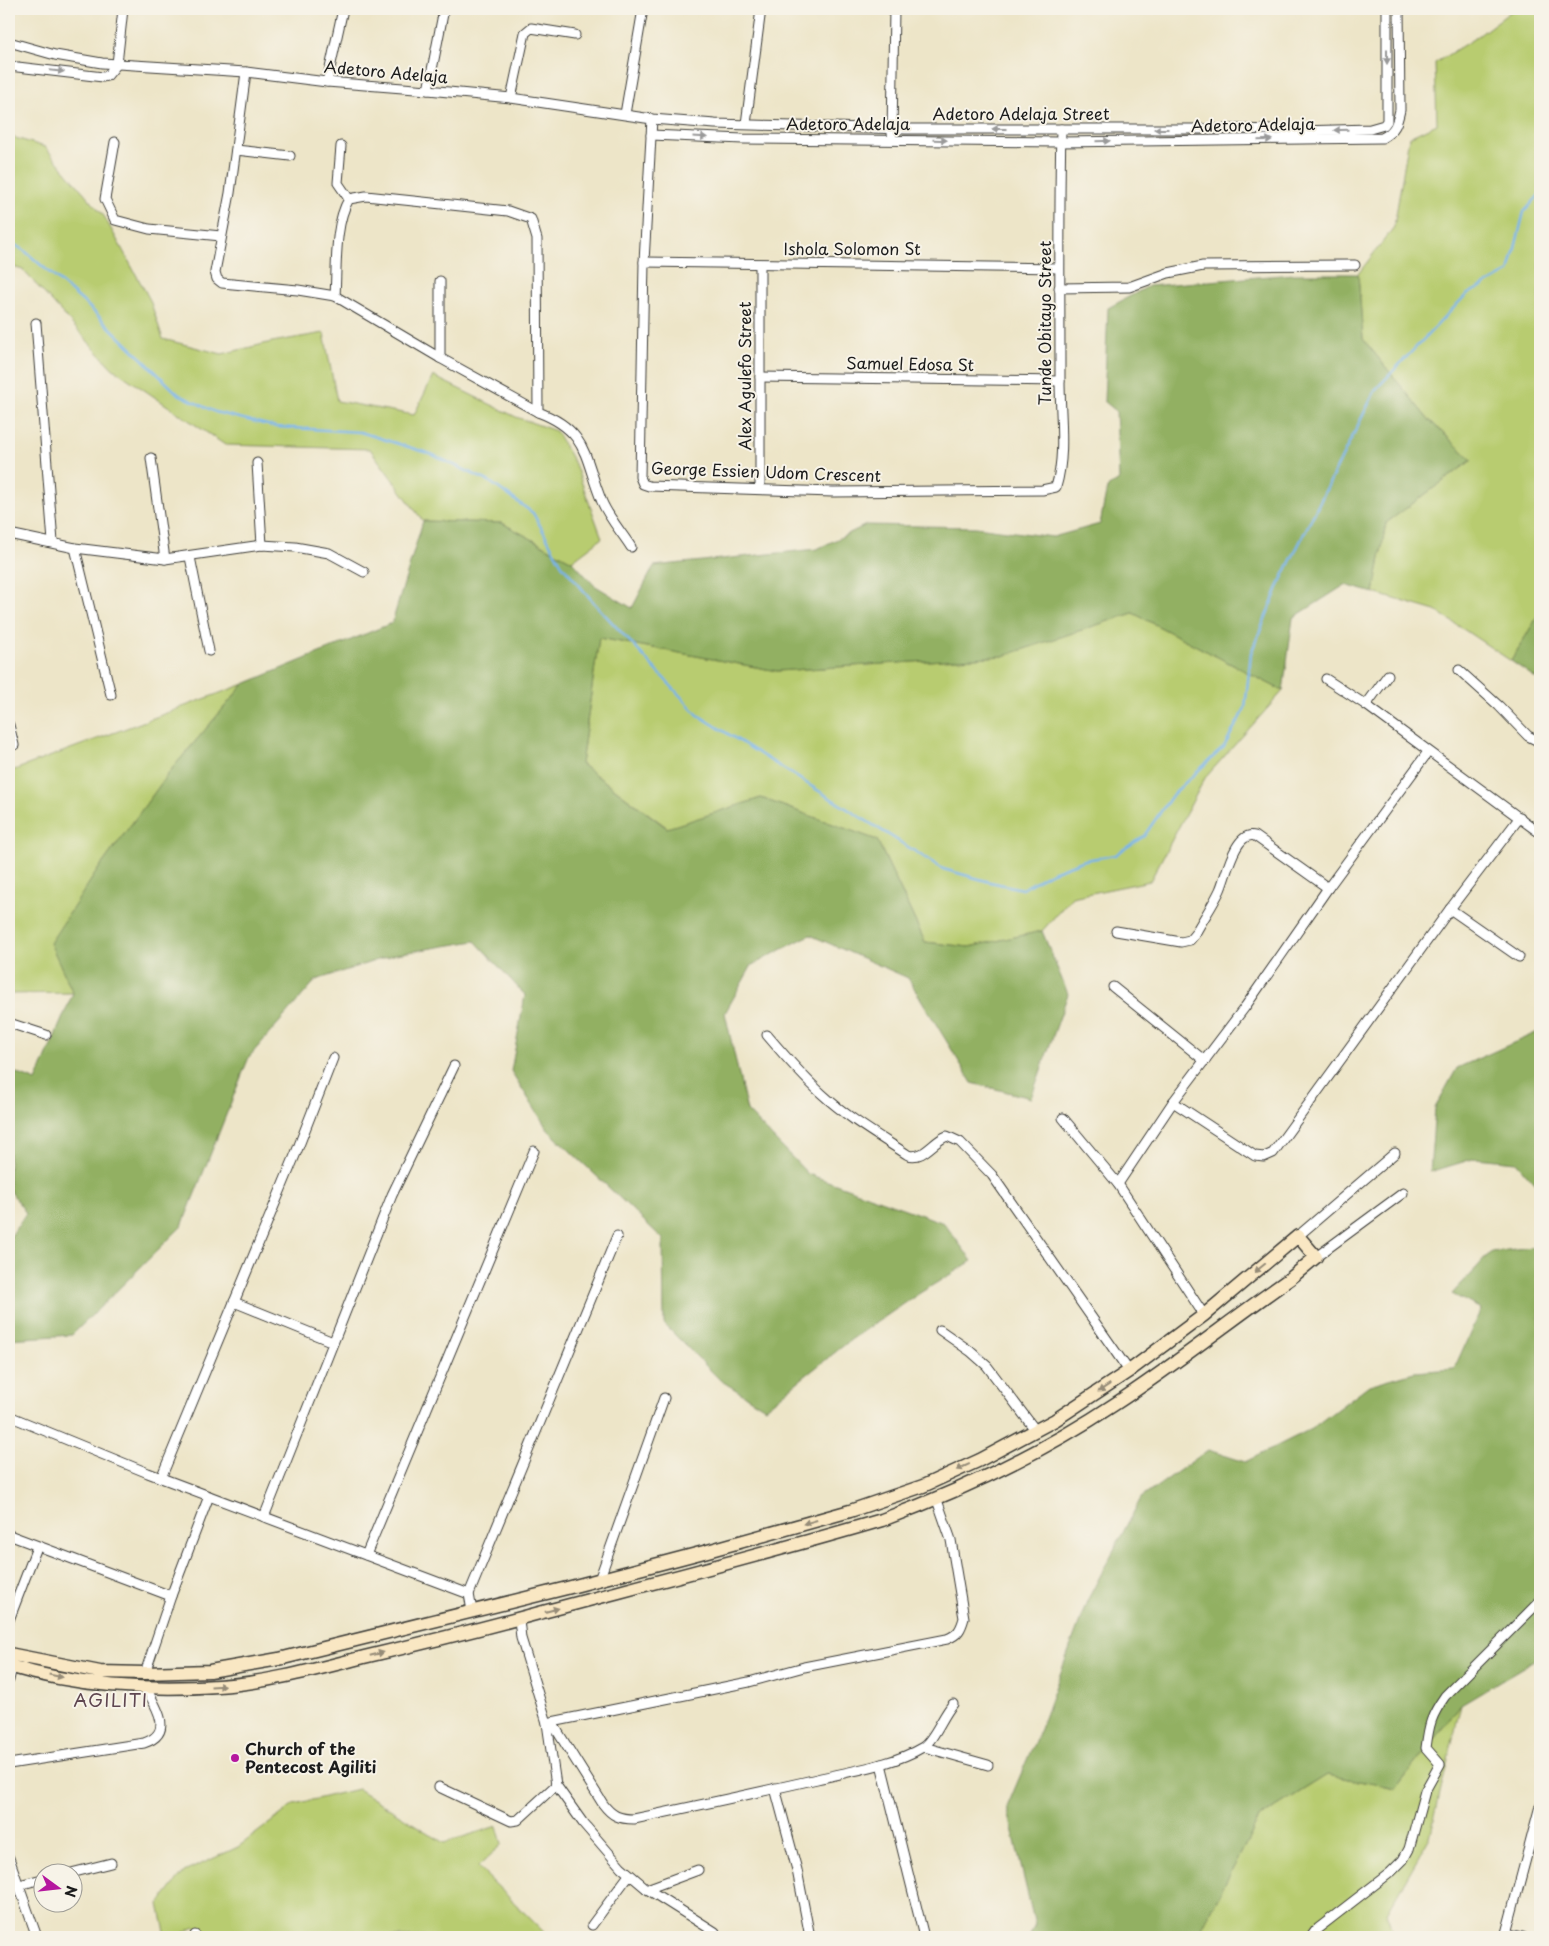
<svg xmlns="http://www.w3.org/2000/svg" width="1549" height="1946" viewBox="0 0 1549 1946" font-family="'Playpen Sans',sans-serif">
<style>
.green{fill:#b8cc70;stroke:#6a7446}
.forest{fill:#92b062;stroke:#57663f}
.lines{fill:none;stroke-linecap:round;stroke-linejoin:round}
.stream{stroke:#78b4ea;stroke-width:2.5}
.street-casing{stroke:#3b3a36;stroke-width:11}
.secondary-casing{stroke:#3b3a36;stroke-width:15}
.street{stroke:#fff;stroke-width:9}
.secondary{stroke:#f9e7c3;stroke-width:12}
.oneway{fill:#999}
.oneway2{fill:#968c78}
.poi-dot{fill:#b5179e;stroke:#f7f3e8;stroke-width:2}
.labels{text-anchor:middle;stroke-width:4;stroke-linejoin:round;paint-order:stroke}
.street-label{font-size:16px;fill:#1c1c1c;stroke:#f7f3e8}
.poi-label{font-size:16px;font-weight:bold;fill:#1c1c1c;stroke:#f7f3e8;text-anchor:start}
.neighbourhood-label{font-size:18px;letter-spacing:1px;fill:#5f4650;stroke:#f7f3e8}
</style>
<rect width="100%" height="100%" fill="#f7f3e8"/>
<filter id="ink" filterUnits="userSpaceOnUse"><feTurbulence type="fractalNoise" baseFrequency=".02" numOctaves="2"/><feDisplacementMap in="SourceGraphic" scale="10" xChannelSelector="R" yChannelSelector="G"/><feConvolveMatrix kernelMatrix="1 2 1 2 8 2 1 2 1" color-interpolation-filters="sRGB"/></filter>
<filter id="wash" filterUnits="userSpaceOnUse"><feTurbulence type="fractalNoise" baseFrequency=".0096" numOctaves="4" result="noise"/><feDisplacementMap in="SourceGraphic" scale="20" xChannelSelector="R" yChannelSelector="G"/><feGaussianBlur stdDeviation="1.12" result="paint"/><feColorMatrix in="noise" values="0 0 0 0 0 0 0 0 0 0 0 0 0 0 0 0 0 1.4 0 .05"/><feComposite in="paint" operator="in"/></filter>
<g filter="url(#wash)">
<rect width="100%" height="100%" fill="#ede5c8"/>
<g class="green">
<path d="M1514,9h26v603l-29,49 -75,-50 -62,-18 12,-70 86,-63 -45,-42 -64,-79 -5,-65 36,-47 15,-90 28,-13 -2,-61 43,-27z"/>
<path d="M9,136l36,11 59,69 46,84 13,39 59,15 50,-12 52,-9 13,68 77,14 19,-39 83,41 40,14 19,33 27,74 -30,23 -70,-38 -79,-2 -53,-72 -145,-4 -113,-77 -89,-98 -14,-4z"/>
<path d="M1133,613l150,78 -78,87 -55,103 -78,16 -30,34 -73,16 -44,-5 -48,-102 -116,-42 -93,30 -87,-64 18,-126 178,33 226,-15z"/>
<path d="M244,684l-73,86 -74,101 -46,72 22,50 -64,1v-222z"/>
<path d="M1461,1704l-31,133 -43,75 6,25h-196l63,-120 67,-42 69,13z"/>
<path d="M358,1789l86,54 53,-17 5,18 -24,23 71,70h-346l-8,-10 -20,10h-9l-7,-33 25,-32 54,-25 57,-43z"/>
</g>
<g class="forest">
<path d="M1294,274h64l5,65 64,79 45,42 -86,63 -12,70 -29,-8 -52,33 -10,73 -150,-78 -130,43 -226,15 -178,-33 -18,126 86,64 94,-30 116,42 48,102 44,5 73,-16 26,63 -37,104 -59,-15 -64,-105 -98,-43 -58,30 -27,48 22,98 61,63 136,49 28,38 -52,32 -68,46 -87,69 -45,-28 -56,-56 -1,-85 -115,-109 -37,-59 14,-76 -50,-54 -79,13 -80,26 -67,77 -67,169 -110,109 -63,4v-100l17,-26 -17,-24v-119l27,11 37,-88 -23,-50 47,-72 74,-101 73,-86 148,-61 31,-102 79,2 70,38 22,24 38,23 22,-42 163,-17 49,-24 110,2 77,10 47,-13 7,-36 12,-8 -3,-69 -12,-10 4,-93 41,-22z"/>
<path d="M1540,612v69l-29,-20z"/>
<path d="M1540,1031v159l-24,-28 -40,-4 -46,14 5,-64 22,-40z"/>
<path d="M1540,1246v411l-79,47 -65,84 -69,-13 -67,42 -63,120h-168l6,-12 -28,-118 33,-78 47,-128 54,-103 67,-48 37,12 66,-33 58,-44 45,-13 40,-3 27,-60 -29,-15 39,-42z"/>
</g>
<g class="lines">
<path class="stream" d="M9,241l17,11 62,54 90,88 37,18 61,15 84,5 71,22 59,28 43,31 29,52 33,39 103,111 245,154 47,13 32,7 30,-17 33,-12 30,-5 29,-19 29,-42 51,-47 21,-39 6,-55 30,-73 95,-191 90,-94 43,-23 15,-60 16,-18"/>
</g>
</g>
<g filter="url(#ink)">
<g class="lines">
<defs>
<g id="street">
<path d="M9,42l46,13 47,8 144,9 81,10 101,8 83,8 141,21 63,5 191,5h335l59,2 70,-2 14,-4 3,-4v-112"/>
<path d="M117,64l6,-55"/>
<path d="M9,66l94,11 4,-1 10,-12"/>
<path d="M246,72l-16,121 -15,79 2,7 5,4 76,7 37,6 105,62 98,54"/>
<path d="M327,82l16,-73"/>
<path d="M428,90l16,-81"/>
<path d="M511,98l14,-65 6,-5 44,7"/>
<path d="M625,114l18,-105"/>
<path d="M652,119l-8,143 -4,215 3,7 6,2 184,6 209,-2 14,-3c10,-33 4,-71 4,-106 0,-84 -1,-168 1,-252"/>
<path d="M746,124l15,-115"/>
<path d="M892,134l2,-125"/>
<path d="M651,135l92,4 317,3 322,-4c13,-7 15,-14 18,-28l-1,-101"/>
<path d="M115,142l-10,57 10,21 34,9 72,7"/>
<path d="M341,146l-3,37 11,16"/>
<path d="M236,150l54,6"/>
<path d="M644,262l415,6"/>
<path d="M760,264v224"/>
<path d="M1059,288l70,-1 39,-14 35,-7 152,-1"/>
<path d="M335,296c2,-29 -1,-72 14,-97l17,-3 142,15 23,8 6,20 1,173c51,19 46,47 64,90 7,16 20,31 29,45"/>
<path d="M36,323l17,219"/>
<path d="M440,358v-77"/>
<path d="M760,377l300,4"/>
<path d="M151,458l14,101"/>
<path d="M257,463l5,82"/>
<path d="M9,534l66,14 90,11 97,-14 33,2 34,6 35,19"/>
<path d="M75,548l36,147"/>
<path d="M190,557l19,94"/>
<path d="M1459,670l40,36 29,30 12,6"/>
<path d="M1326,679l40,26 174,128"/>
<path d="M1366,705l22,-30"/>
<path d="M9,725l5,20 -5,2"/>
<path d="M1450,909l69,48"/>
<path d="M1116,931l65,11 9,-2 5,-6c8,-15 18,-29 25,-44 6,-13 15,-60 35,-54l73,52"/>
<path d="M1113,987l92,74"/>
<path d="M9,1023l37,12"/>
<path d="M767,1035c17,20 35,41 55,59 26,24 57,42 86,61 16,5 25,-14 39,-19l13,6 32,33 137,196"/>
<path d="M1173,1102l82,54 9,1 9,-4 177,-244 70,-92"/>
<path d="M1063,1118l55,66 86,131"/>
<path d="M1118,1184l55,-82 72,-95 83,-119 100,-136"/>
<path d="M1298,1236l97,-83"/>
<path d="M1316,1257l87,-64"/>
<path d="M234,1302l99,40"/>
<path d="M940,1330l30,21 17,15 49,65"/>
<path d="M9,1416l139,57 321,121 3,17"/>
<path d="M161,1478l135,-325 37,-95"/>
<path d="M264,1517l128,-322 62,-129"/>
<path d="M9,1535l162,61"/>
<path d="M366,1555l168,-404"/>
<path d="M599,1580l65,-182"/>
<path d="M469,1594l148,-358"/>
<path d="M519,1619l2,19 26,85 9,6 47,75c9,12 16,15 31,15 61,-13 122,-26 183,-40 34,-8 76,-14 106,-32 11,-7 20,-32 30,-43"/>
<path d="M9,1620l28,-73"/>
<path d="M145,1673l26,-77 38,-100"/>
<path d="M9,1680l3,-13"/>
<path d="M924,1747l64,18"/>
<path d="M9,1764l135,-21c31,-10 12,-37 1,-56"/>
<path d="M881,1764l43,173"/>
<path d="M439,1787l72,34 7,-1 38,-35"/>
<path d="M775,1788l22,82 13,67"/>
<path d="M9,1858l28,79"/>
<path d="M698,1870l-51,19 -26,-22 -38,-44 -27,-38 -9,-62 202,-41 55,-15 143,-28c11,-4 14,-10 17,-21l-13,-78 -14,-40"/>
<path d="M67,1874l44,-11"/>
<path d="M19,1885l23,-6"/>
<path d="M647,1889l68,43"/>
<path d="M592,1925l37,-50"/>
<path d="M1506,1933l17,4"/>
<path d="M195,1935l2,2"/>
<path d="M1311,1937l5,-7 75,-58 12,-12 6,-11 16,-58 15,-27 -14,-16c3,-24 5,-32 19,-52l95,-95"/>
<path d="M1505,1937l35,-131"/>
</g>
<path id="secondary" d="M9,1654l91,18 45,1 65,-2 69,-12 288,-71 137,-36 146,-41 73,-25 57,-26 75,-40 74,-49 75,-56 94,-79 18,21 -25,21c-59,41 -116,87 -176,126 -72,48 -152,86 -233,116 -112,33 -226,62 -339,92 -59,16 -119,31 -179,45 -47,12 -97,26 -146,29 -68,5 -143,0 -209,-20"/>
</defs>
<use href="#street" class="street-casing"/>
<use href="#secondary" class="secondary-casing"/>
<use href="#street" class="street"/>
<use href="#secondary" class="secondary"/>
</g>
<defs><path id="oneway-solid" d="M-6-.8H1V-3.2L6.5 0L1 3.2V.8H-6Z" transform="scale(1.25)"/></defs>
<g class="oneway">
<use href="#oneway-solid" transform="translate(1387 57) rotate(90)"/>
<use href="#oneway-solid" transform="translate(57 71) rotate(6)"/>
<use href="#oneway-solid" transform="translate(999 129) rotate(-180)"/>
<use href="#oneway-solid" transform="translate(1161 129) rotate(180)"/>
<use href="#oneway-solid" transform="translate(1341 130) rotate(179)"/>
<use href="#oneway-solid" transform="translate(700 137) rotate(3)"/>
<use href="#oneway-solid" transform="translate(940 140) rotate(1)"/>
<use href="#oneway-solid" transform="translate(1265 140) rotate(-1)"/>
<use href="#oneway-solid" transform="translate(1103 141) rotate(-1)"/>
</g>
<g class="oneway2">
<use href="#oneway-solid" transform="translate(1260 1268) rotate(140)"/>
<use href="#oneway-solid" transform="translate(1104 1388) rotate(146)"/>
<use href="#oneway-solid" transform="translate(963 1467) rotate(155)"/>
<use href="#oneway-solid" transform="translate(810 1522) rotate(164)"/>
<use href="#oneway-solid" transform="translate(552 1610) rotate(-15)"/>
<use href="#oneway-solid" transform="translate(377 1654) rotate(-14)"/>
<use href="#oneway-solid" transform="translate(56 1676) rotate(11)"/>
<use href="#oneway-solid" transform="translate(218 1686) rotate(-4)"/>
</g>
</g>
<circle class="poi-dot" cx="235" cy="1758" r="5"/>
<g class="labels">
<g class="street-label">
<text transform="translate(386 72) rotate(5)" y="6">Adetoro Adelaja</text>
<text x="1021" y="120">Adetoro Adelaja Street</text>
<text x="848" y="130">Adetoro Adelaja</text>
<text transform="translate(1253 125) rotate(-1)" y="6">Adetoro Adelaja</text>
<text x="852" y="255">Ishola Solomon St</text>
<text transform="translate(1045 323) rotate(-90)" y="6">Tunde Obitayo Street</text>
<text transform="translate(910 364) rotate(1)" y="6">Samuel Edosa St</text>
<text transform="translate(745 376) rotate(-90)" y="6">Alex Agulefo Street</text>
<text transform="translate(766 472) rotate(2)" y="6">George Essien Udom Crescent</text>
</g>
<g class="poi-label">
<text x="245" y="1755">Church of the<tspan x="245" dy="18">Pentecost Agiliti</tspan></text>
</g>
<g class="neighbourhood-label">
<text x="111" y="1707">AGILITI</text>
</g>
</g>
<rect width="1549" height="1946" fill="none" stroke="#f7f3e8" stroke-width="30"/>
<g transform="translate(58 1888) rotate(105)"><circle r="24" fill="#f7f3e8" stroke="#9f9d96"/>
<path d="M0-4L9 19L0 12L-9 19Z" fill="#b5179e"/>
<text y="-8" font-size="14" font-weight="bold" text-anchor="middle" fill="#1c1c1c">N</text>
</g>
</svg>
